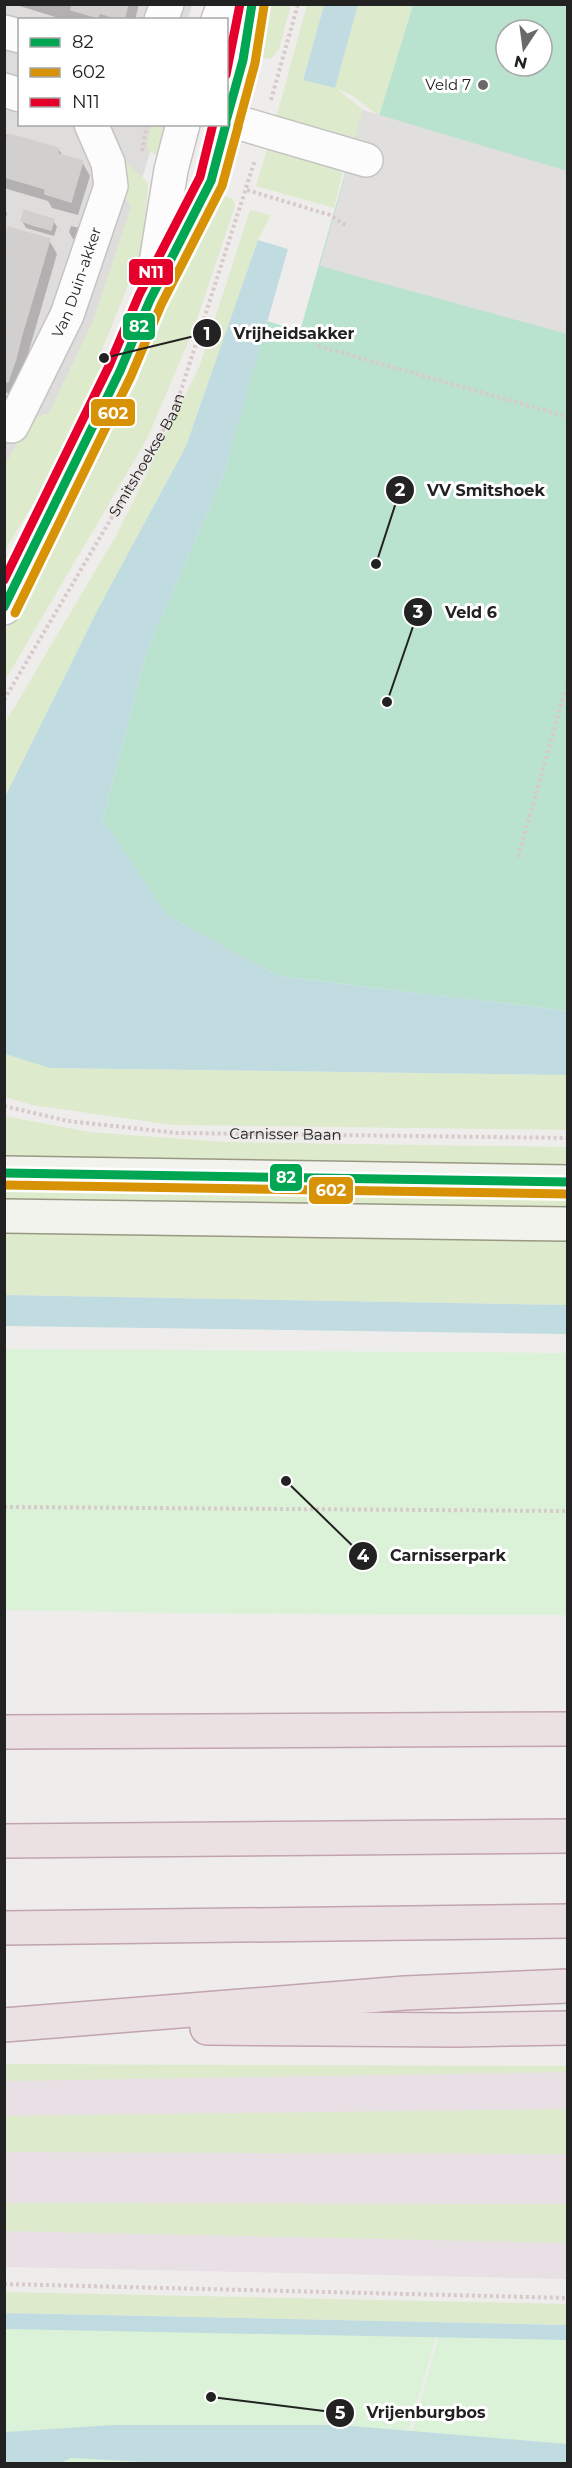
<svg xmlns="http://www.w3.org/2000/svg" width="572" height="2468" viewBox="0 0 572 2468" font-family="Montserrat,sans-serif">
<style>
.residential{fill:#dfdddc}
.industrial{fill:#e8e0e5}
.grass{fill:#deeacc}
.park{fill:#dbf2d9}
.pitch{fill:#b9e3ce;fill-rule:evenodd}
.parking{fill:#e0dfde}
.water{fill:#c1dce0}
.shadow{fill:#0003}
.building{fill:#d2d0ce;stroke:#d2cfcc;stroke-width:1.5}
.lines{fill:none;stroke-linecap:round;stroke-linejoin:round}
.minor-casing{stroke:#c5c4c3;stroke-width:36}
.tertiary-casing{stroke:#c5c4c3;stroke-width:36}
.secondary-casing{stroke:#999883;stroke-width:36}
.motorway-casing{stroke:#c2a3af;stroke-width:36}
.path{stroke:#d7caca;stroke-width:4;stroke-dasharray:3 3;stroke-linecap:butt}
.minor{stroke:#fdfcfc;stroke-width:33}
.tertiary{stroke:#fdfcfc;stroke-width:33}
.secondary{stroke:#f3f3ed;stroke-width:33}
.motorway{stroke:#ebe1e3;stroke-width:33}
.bus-1-casing{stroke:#fff;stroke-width:14}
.bus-2-casing{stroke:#fff;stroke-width:14}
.bus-3-casing{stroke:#fff;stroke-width:14}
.bus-1{stroke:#00a651;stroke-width:9}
.bus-2{stroke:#d79205;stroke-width:9}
.bus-3{stroke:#e4002b;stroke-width:9}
.poi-dot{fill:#6a6968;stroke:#fff;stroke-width:2}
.labels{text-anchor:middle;stroke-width:6;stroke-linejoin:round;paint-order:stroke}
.poi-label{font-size:15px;fill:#222;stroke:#fff;text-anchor:end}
.street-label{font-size:15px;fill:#222;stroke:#fff}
.leader{fill:none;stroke:#222;stroke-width:2}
.callout-dot{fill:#222;stroke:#fff;stroke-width:2}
.mark-label{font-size:18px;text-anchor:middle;font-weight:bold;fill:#fff}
.callout-label{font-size:16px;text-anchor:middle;font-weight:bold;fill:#222;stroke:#fff;stroke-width:6;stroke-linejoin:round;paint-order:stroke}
.line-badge{stroke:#fff;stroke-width:2}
.badge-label{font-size:16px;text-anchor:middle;font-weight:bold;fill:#fff}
</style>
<rect width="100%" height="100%" fill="#efedeb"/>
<path class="residential" d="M5,5h187l-4,14 -168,1v104l138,1 -24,81 -61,183 -68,120z"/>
<g class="industrial">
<path d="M567,2072l1,37 -563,7 -1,-35z"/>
<path d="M5,2152l562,2v50l-562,-1z"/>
<path d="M4,2231l563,12v36l-562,-12z"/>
</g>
<g class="grass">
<path d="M259,5h32l-12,44 -8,10 -17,-3z"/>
<path d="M307,5h17l-21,74 32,8 23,-82h55l-34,111 -29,-22 -13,-5 26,21 -9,31 -78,-23z"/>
<path d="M152,125h20l-10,34 -14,-9 -1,-6z"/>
<path d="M268,146l73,24 1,5 -8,33 -78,-22z"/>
<path d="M126,162l22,21 -5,74 -15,28 -30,75 4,6 -39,89 -58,95v-85l27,-48 17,-4 44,-92 38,-114 -9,-13 -2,-30z"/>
<path d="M218,194l15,5 2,7 -41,122 -47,111 -140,238 -2,-1v-43l17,-42 115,-209 54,-149z"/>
<path d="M250,210l21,5 -13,25 -72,206 -88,163 -93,188v-74l112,-189 83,-169z"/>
<path d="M4,1054l47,14 516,7v55l-395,-5 -140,-20 -27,-8z"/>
<path d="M5,1116l84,16 137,10 342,5 -1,26 -562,-7z"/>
<path d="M5,1184l563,8 -1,20 -562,-5z"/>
<path d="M5,1228l562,6v71l-562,-10z"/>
<path d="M5,2064l562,2 1,6 -563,9z"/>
<path d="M567,2109v45l-562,-2v-36z"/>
<path d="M5,2203l562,1v39l-562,-12z"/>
<path d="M5,2292l562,12 1,21 -563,-12z"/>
</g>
<g class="park">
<path d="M5,1349l562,4v262l-335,-1 -227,-4z"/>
<path d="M4,2325l434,6 -39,132 -394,1z"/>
<path d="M440,2332l127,1v130l-164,1z"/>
</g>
<path class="pitch" d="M413,5h154v1006l-289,-35 -111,-61 -64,-96 44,-168 76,-174 44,-156 33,10 63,-221 16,6zM506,30h36v36h-36z"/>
<path class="parking" d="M363,110l204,61v163l-247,-68z"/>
<g class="water">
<path d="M324,5h34l-23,83 -32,-8z"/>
<path d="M258,240l30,9 -65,228 -76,174 -44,168 64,96 111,61 289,35v64l-517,-7 -45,-14v-257l93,-188 88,-163z"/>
<path d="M5,1295l562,10v29l-562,-8z"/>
<path d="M5,2313l562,12 1,15 -563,-11z"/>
<path d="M113,2425h227l227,19v19l-385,1 -111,-6 -11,5h-55v-31z"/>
</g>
<g class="shadow">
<path d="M13,4h126l-4,16h-70z"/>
<path d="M4,134l55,16 4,6 19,6 8,14 -12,39 -26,-7 -4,-7 -44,-13z"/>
<path d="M4,208l3,5 -2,9h-1z"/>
<path d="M53,220l4,7 -3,9 -28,-8 -4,-7z"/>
<path d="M71,226l9,2 2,13 -9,-2 -4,-7z"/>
<path d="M9,229l40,11 8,14 -41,141 -12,-3v-146z"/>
</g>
<g class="building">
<path d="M72,4h27l-3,13 -25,-7z"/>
<path d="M99,4h29l-4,16 -25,-7 -1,5 -2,-1z"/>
<path d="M8,134l25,7 -11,41 -18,-5v-29z"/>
<path d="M33,141l25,7 -13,46v-5l-23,-7z"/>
<path d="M58,148v6l25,7 -12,41 -26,-8z"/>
<path d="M24,210l15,5 -3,11 -15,-5z"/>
<path d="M39,215l15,4 -3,11 -15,-4z"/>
<path d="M8,227l42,12 -7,24 -39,-10z"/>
<path d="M4,253l39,10 -7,24 -32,-9z"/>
<path d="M4,278l32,9 -7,24 -25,-7z"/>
<path d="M4,304l25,7 -7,23 -18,-5z"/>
<path d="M4,329l18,5 -6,24 -12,-4z"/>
<path d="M4,354l12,4 -8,24 -4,-1z"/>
</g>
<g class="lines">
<defs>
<g id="minor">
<path d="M161,20l6,-16"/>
<path d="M4,32l16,4"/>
<path d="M4,90l16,5"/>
<path d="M226,119l140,41"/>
<path id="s3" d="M4,425l8,1 55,-111 44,-129 -3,-23 -17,-39"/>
</g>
<g id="tertiary">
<path d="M218,20l6,-16"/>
<path d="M226,123l17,-63 9,-56"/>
<path d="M155,269l16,-99 12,-46"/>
<path d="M4,608l116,-237 30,-71 61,-119 15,-57"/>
</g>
<g id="secondary">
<path d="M4,1173l564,9"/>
<path d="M4,1216l564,8"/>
</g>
<g id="motorway">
<path d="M4,1732l564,-3"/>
<path d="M4,1841l564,-5"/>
<path d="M4,1928l564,-7"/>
<path d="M4,2025l401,-32 163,-7"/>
<path d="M207,2028l249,2 112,-2"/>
</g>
</defs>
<use href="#minor" class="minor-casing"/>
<use href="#tertiary" class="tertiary-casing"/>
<use href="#secondary" class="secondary-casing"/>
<use href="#motorway" class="motorway-casing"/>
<g class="path">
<path d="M271,100l27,-96"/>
<path d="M142,151l5,-27"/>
<path d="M247,190l83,25 17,11"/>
<path d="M318,346l250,71"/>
<path id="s1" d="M4,700l170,-288 81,-252"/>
<path d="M518,857l50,-177"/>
<path id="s2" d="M4,1106l64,15 109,12 391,5"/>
<path d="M4,1507l564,4"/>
<path d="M4,2284l564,14"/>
</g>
<use href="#minor" class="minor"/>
<use href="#tertiary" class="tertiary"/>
<use href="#secondary" class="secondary"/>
<use href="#motorway" class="motorway"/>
<defs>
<g id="bus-1">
<path d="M226,121l17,-61 9,-56"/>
<path d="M4,607l116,-236 30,-71 61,-119 15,-57"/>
<path d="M4,1173l564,9"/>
</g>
<g id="bus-2">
<path d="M238,126l17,-63 9,-57"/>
<path d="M15,613l116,-237 30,-71 61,-119 16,-59"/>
<path d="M4,1185l564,9"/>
</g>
<g id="bus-3">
<path d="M226,75l14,-71"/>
<path d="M4,580l105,-214 30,-71 61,-118 13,-53"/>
</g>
</defs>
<use href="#bus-1" class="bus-1-casing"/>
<use href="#bus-2" class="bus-2-casing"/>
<use href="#bus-3" class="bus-3-casing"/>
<use href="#bus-1" class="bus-1"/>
<use href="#bus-2" class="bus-2"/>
<use href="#bus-3" class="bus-3"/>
</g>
<circle class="poi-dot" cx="483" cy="85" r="6"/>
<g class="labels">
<g class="poi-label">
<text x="471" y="90">Veld 7</text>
</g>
<g class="street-label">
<text dy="5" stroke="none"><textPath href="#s3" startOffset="166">Van Duin-akker</textPath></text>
<text dy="5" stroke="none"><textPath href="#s1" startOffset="284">Smitshoekse Baan</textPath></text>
<text dy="5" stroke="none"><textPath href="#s2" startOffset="284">Carnisser Baan</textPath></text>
</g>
</g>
<path class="leader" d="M104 358L207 333M376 564L400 490M387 702L418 612M286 1481L363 1556M211 2397L340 2413"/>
<g class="callout-dot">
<circle cx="104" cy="358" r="6"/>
<circle cx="376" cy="564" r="6"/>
<circle cx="387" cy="702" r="6"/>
<circle cx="286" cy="1481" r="6"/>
<circle cx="211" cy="2397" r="6"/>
<circle cx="207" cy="333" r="15"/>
<circle cx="400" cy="490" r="15"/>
<circle cx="418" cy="612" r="15"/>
<circle cx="363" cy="1556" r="15"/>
<circle cx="340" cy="2413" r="15"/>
</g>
<g class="mark-label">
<text x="207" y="340">1</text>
<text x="400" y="496">2</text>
<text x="418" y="618">3</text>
<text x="363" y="1562">4</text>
<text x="340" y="2419">5</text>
</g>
<g class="callout-label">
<text x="294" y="339">Vrijheidsakker</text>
<text x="486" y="496">VV Smitshoek</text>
<text x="471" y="618">Veld 6</text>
<text x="448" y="1561">Carnisserpark</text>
<text x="426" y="2418">Vrijenburgbos</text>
</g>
<g class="line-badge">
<rect x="128" y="258" width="46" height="28" rx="6" fill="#e4002b"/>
<rect x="122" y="312" width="34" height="29" rx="6" fill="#00a651"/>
<rect x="90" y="398" width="46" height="29" rx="6" fill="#d79205"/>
<rect x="269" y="1163" width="34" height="29" rx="6" fill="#00a651"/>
<rect x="308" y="1176" width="46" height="29" rx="6" fill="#d79205"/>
</g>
<g class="badge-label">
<text x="151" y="278">N11</text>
<text x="139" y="332">82</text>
<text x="113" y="419">602</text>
<text x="286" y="1183">82</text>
<text x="331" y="1196">602</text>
</g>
<rect width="572" height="2468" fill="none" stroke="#222222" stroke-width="12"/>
<rect x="18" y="18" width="210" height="108" fill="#ffffff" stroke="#a7a7a7" stroke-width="1.5"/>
<rect x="30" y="38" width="30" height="9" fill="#00a651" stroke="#a7a7a7" stroke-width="1.5"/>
<text x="72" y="48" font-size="18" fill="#222222">82</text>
<rect x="30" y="68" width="30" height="9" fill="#d79205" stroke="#a7a7a7" stroke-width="1.5"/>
<text x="72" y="78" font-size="18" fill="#222222">602</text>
<rect x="30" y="98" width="30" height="9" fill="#e4002b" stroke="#a7a7a7" stroke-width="1.5"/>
<text x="72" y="108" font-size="18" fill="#222222">N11</text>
<g transform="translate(524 48) rotate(193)"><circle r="28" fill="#ffffff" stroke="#a7a7a7" stroke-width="1.5"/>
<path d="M0-4.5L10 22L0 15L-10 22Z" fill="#6a6968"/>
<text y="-9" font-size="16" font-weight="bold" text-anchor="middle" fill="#222222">N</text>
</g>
</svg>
